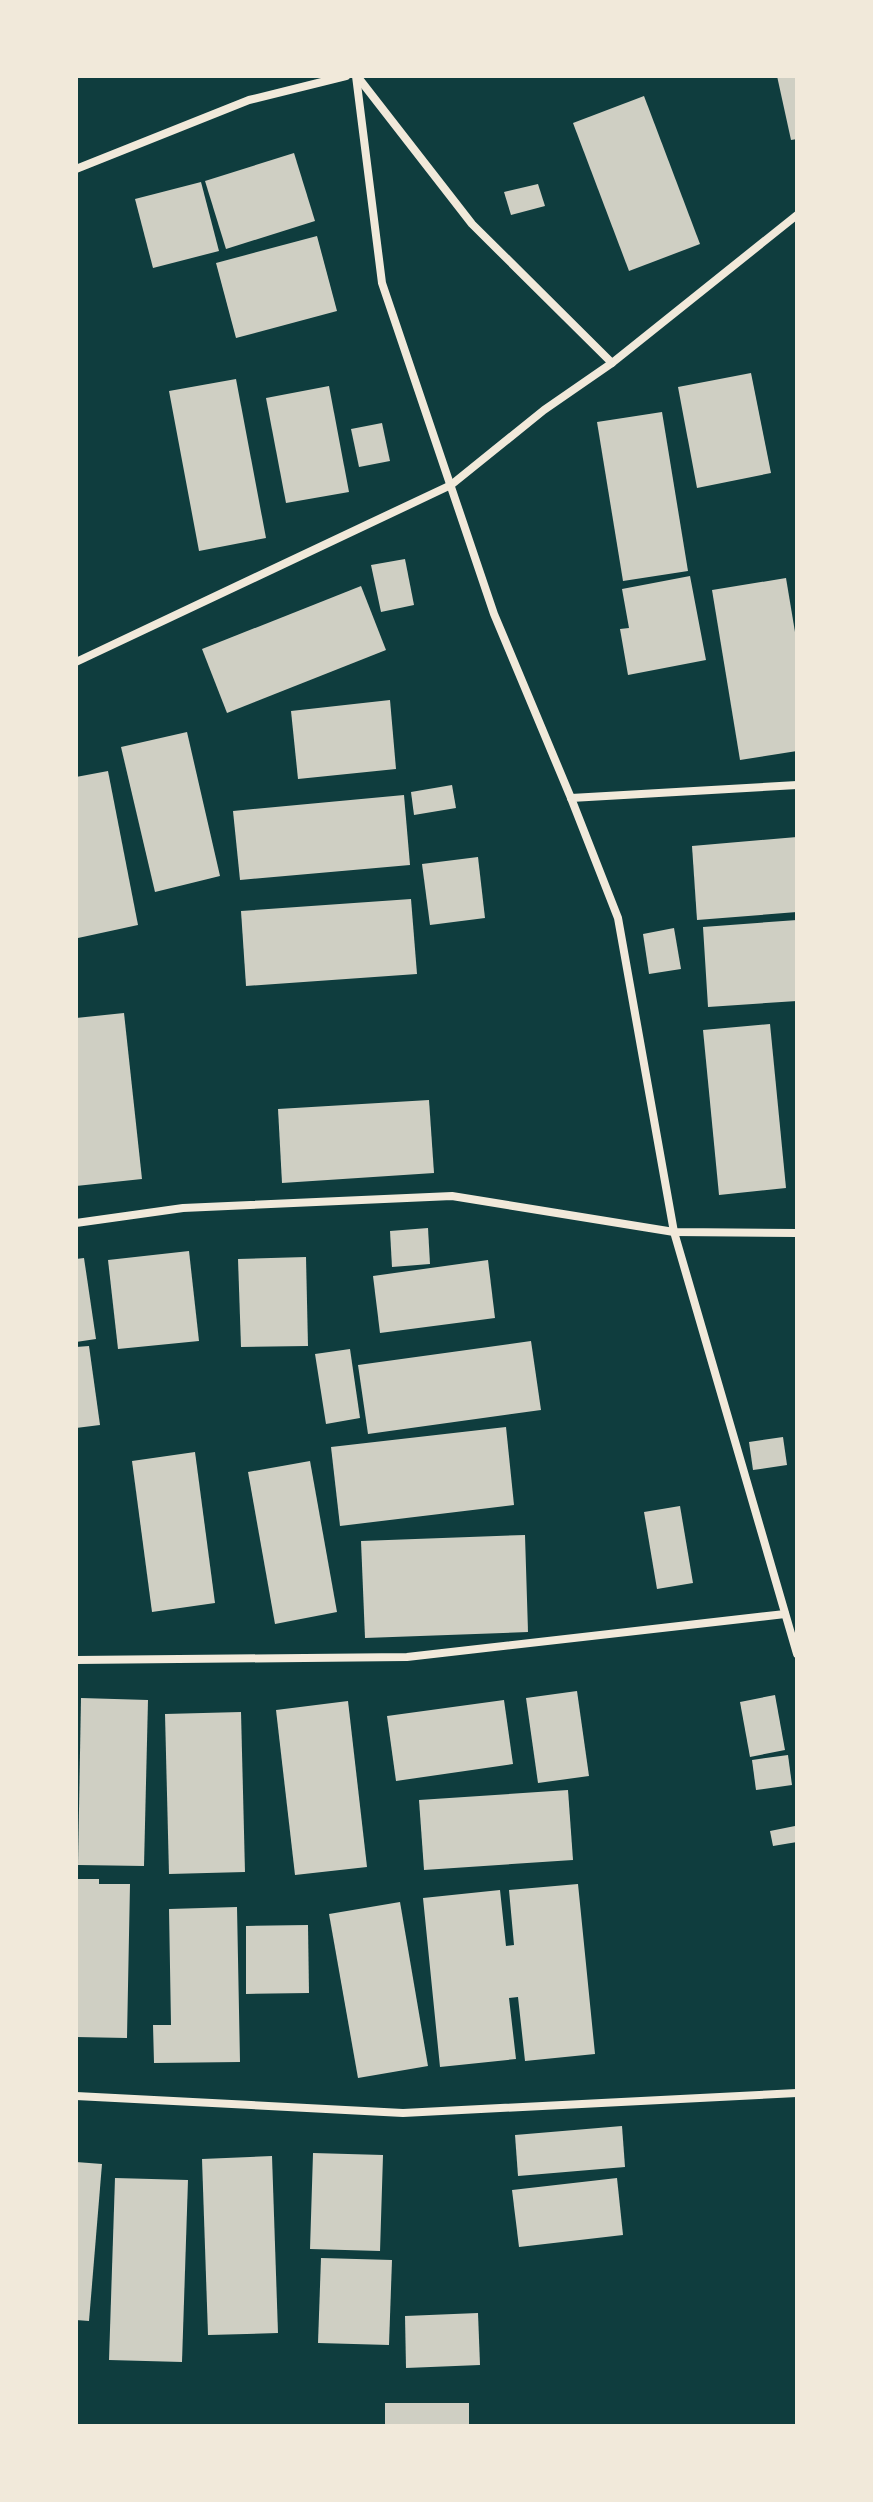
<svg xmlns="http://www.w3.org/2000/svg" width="873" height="2502" viewBox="0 0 873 2502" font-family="Barlow,sans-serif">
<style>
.building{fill:#cfcfc3}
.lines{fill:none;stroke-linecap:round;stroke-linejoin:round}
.minor{stroke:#f1e9da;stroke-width:8}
</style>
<rect width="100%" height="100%" fill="#0f3d3e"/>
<g class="building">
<path d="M777,76h20v63l-6,1z"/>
<path d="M644,96l56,148 -71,27 -56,-148z"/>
<path d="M294,153l21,68 -89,28 -21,-68z"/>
<path d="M201,182l18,69 -66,17 -18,-69z"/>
<path d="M538,184l7,22 -34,9 -7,-23z"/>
<path d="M317,236l20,75 -101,27 -20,-75z"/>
<path d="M751,373l20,100 -74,15 -19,-101z"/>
<path d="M236,379l30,159 -67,13 -30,-160z"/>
<path d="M329,386l20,106 -63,11 -20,-105z"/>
<path d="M662,412l26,159 -65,10 -26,-159z"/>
<path d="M382,423l8,38 -31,6 -8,-38z"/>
<path d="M405,559l9,46 -33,7 -10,-47z"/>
<path d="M690,576l16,84 -78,15 -8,-46 9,-1 -7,-39z"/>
<path d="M786,578l11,66v107l-57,9 -28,-170z"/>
<path d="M361,586l25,64 -159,63 -25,-64z"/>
<path d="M390,700l6,69 -98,10 -7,-68z"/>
<path d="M187,732l33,144 -65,16 -34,-145z"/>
<path d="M108,771l30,154 -60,13 -2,-161z"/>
<path d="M452,785l4,23 -42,7 -3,-23z"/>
<path d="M404,795l6,70 -170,15 -7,-69z"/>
<path d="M797,837v75l-100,8 -5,-74z"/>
<path d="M478,857l7,61 -55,7 -8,-61z"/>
<path d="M411,899l6,75 -171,12 -5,-75z"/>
<path d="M797,920v81l-89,6 -5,-80z"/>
<path d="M674,928l7,41 -32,5 -6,-40z"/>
<path d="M124,1013l18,166 -66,7v-168z"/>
<path d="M770,1024l16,164 -67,7 -16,-165z"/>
<path d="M429,1100l5,73 -152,10 -4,-74z"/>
<path d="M428,1228l2,36 -38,3 -2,-36z"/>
<path d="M189,1251l10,90 -81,8 -10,-89z"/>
<path d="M306,1257l2,89 -67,1 -3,-88z"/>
<path d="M84,1258l12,81 -20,3v-83z"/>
<path d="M488,1260l7,58 -115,15 -7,-57z"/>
<path d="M531,1341l10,69 -173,24 -10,-69z"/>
<path d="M89,1346l11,79 -24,3v-81z"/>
<path d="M350,1349l10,69 -34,6 -11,-70z"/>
<path d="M506,1427l8,78 -174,21 -9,-79z"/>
<path d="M783,1437l4,28 -34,5 -4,-28z"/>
<path d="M195,1452l20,151 -63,9 -20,-151z"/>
<path d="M310,1461l27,151 -62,12 -27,-152z"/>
<path d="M680,1506l13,77 -36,6 -13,-77z"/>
<path d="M525,1535l3,97 -163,6 -4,-97z"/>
<path d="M577,1691l12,85 -51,7 -12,-85z"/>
<path d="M775,1695l10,55 -35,7 -10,-55z"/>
<path d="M81,1698l67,2 -4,166 -66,-1z"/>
<path d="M504,1700l9,64 -117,17 -9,-65z"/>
<path d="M348,1701l19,166 -72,8 -19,-165z"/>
<path d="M241,1712l4,160 -76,2 -4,-160z"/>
<path d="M788,1755l4,30 -36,5 -4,-30z"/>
<path d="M568,1790l5,70 -149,10 -5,-70z"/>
<path d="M795,1826l2,16 -24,4 -3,-15z"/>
<path d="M76,1879h23v5h31l-3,154 -51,-1z"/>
<path d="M578,1884l17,170 -70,7 -7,-64 -9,1 7,61 -76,8 -17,-169 77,-8 6,56 8,-1 -5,-55z"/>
<path d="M400,1902l28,164 -70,12 -29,-164z"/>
<path d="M237,1907l3,155 -86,1 -1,-38h18l-2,-116z"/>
<path d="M308,1925l1,68 -63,1v-68z"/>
<path d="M622,2126l3,41 -107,9 -3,-41z"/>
<path d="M313,2153l70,2 -3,96 -70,-2z"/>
<path d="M272,2156l6,177 -70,2 -6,-176z"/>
<path d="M76,2162l26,2 -13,157 -13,-1z"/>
<path d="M115,2178l73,2 -6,182 -73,-2z"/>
<path d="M617,2178l6,57 -104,12 -7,-57z"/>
<path d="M321,2258l71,2 -3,85 -71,-2z"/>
<path d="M478,2313l2,52 -74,3 -1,-52z"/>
<rect x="385" y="2403" width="84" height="23"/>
</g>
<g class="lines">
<g class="minor">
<path d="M356,76l26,207 112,331 77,184 47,120 56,314 123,422"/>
<path d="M357,76l115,148 140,139"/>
<path d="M76,169l173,-69 97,-24"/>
<path d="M76,662l375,-177 93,-75 68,-47 185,-148"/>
<path d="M571,798l226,-13"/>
<path d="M76,1223l107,-15 269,-12 222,36 123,1"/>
<path d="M76,1660l331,-3 378,-43"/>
<path d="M76,2096l327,17 394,-20"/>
</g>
</g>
<rect width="873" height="2502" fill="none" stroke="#f1e9da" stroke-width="156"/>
</svg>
